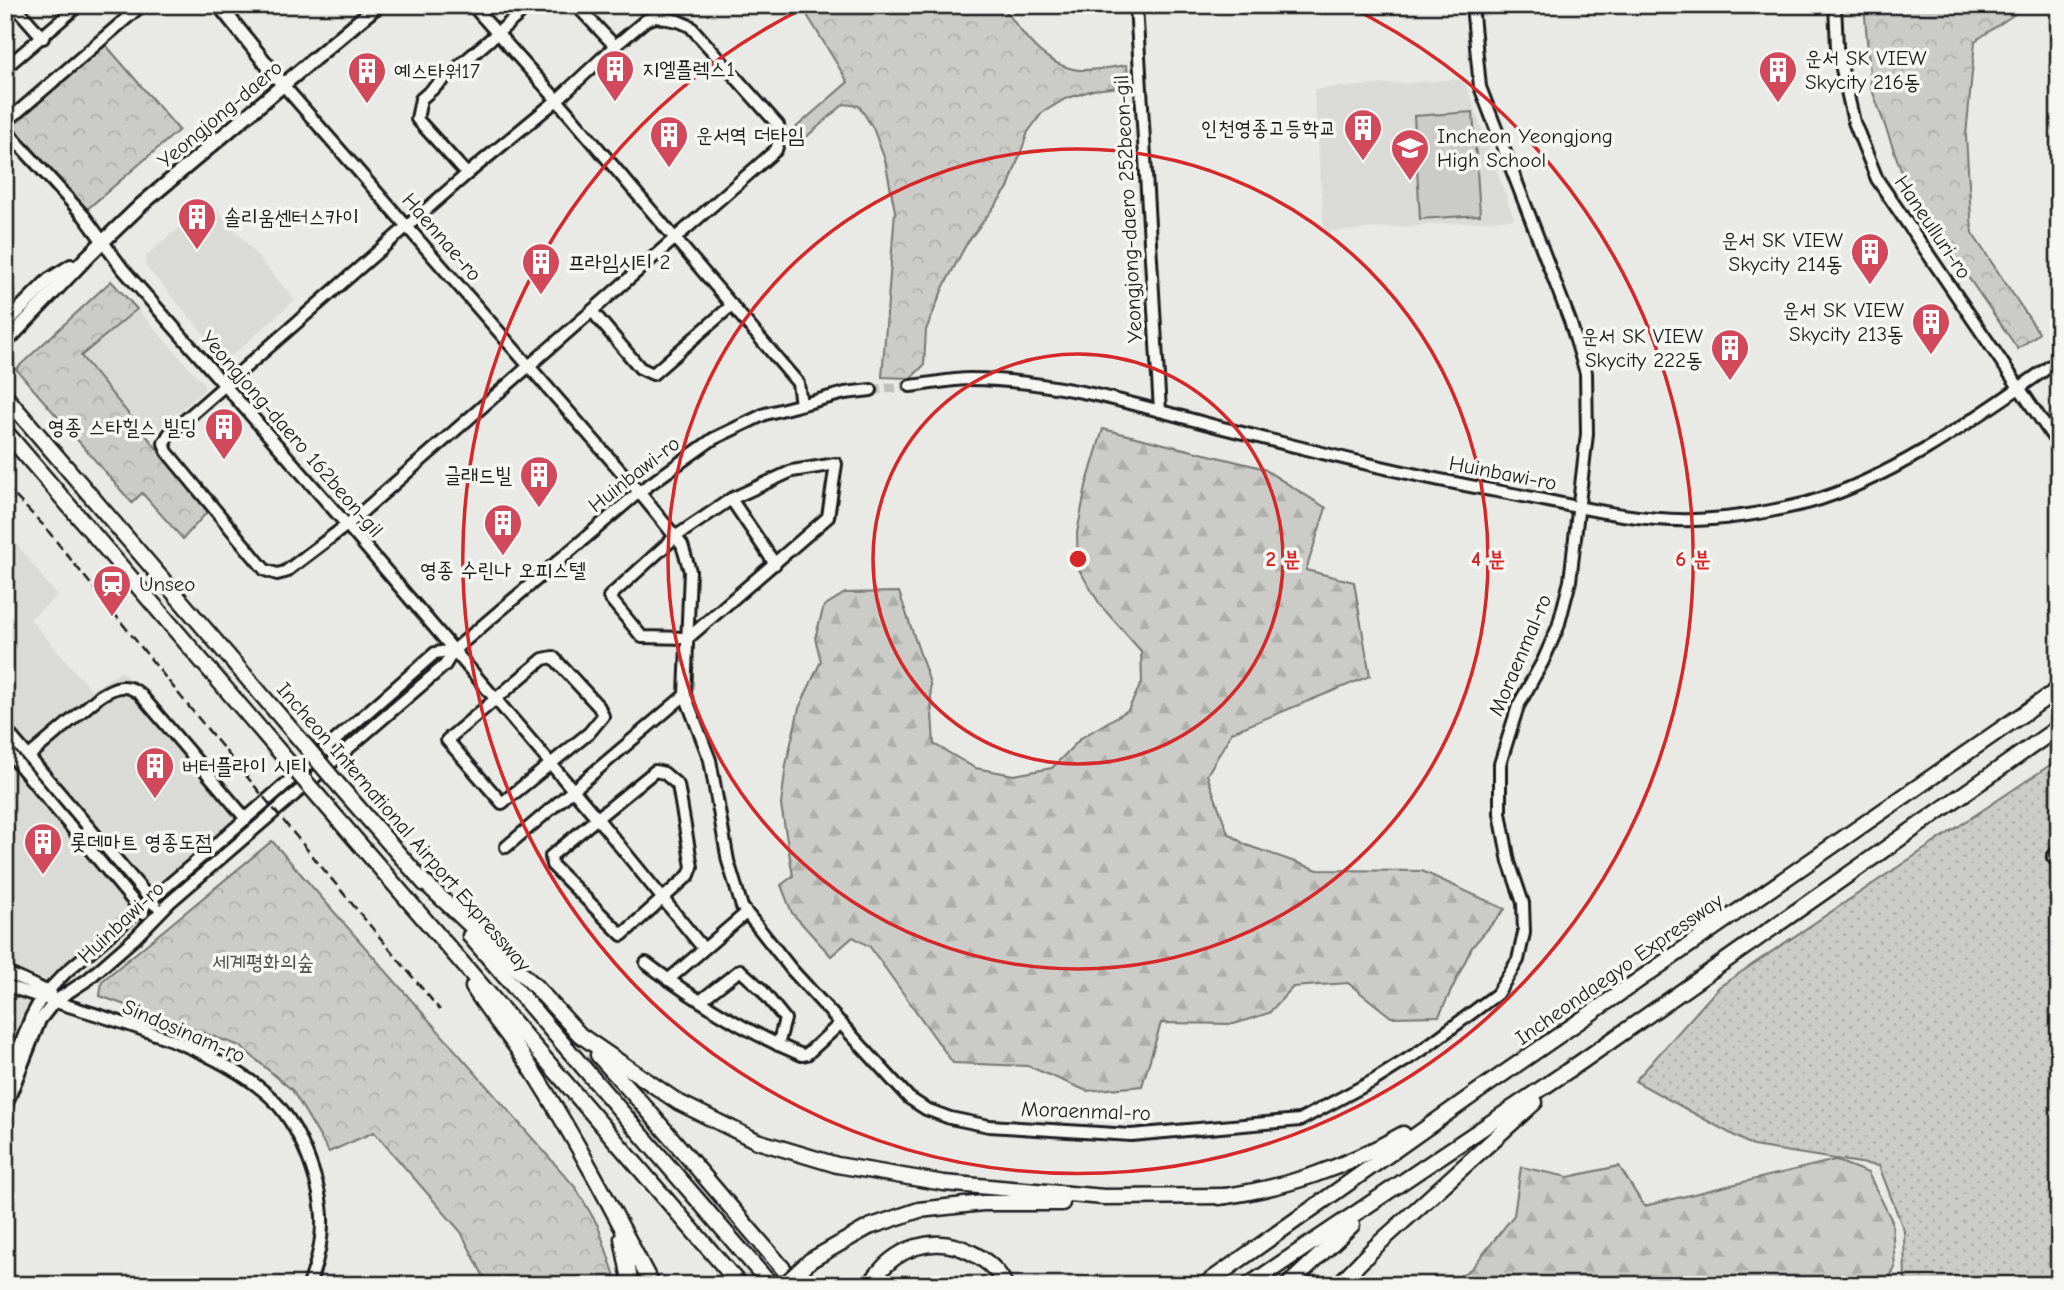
<svg xmlns="http://www.w3.org/2000/svg" width="2064" height="1290" viewBox="0 0 2064 1290" font-family="'Comic Neue','Poor Story',sans-serif">
<style>
.built{fill:#dadad6}
.grass{fill:url(#grass-dots);stroke:#747472;stroke-width:2}
.forest{fill:url(#forest-firs);stroke:#747472;stroke-width:2}
.park{fill:url(#park-crowns);stroke:#747472;stroke-width:2}
.garden{fill:#cbcbc7;stroke:#747472;stroke-width:2}
.lines{fill:none;stroke-linecap:round;stroke-linejoin:round}
.minor-tunnel{stroke:#c0c0bd;stroke-width:10;stroke-dasharray:10 5;stroke-linecap:butt}
.minor-casing{stroke:#1c1c1c;stroke-width:16}
.major-casing{stroke:#1c1c1c;stroke-width:18}
.highway-casing{stroke:#1c1c1c;stroke-width:19}
.minor{stroke:#f6f6f2;stroke-width:10}
.major{stroke:#f6f6f2;stroke-width:12}
.highway{stroke:#f6f6f2;stroke-width:14}
.rail{stroke:#1c1c1c;stroke-width:2.5;stroke-dasharray:10 5;stroke-linecap:butt}
.highway-bridge-casing{stroke:#1c1c1c;stroke-width:19;stroke-linecap:butt}
.highway-bridge{stroke:#f6f6f2;stroke-width:14}
.ring{fill:none;stroke:#d62828;stroke-width:3.5}
.labels{text-anchor:middle;stroke-width:7;stroke-linejoin:round;paint-order:stroke}
.poi-label{font-size:21px;fill:#1c1c1c;stroke:#f6f6f2;text-anchor:start}
.street-label{font-size:21px;fill:#1c1c1c;stroke:#f6f6f2}
.park-label{font-size:21px;fill:#51514f;stroke:#f6f6f2}
.centre{fill:#d62828;stroke:#f6f6f2;stroke-width:3.5}
.ring-label{font-size:21px;text-anchor:middle;font-weight:bold;fill:#d62828;stroke:#f6f6f2;stroke-width:7;stroke-linejoin:round;paint-order:stroke}
</style>
<defs>
<pattern id="grass-dots" width="8" height="8" patternUnits="userSpaceOnUse" patternTransform="scale(1.75)"><rect width="8" height="8" fill="#cbcbc7"/><path d="M2 2h.1M6 6h.1" fill="none" stroke="#aeaeaa" stroke-width="1.8" stroke-linecap="round"/></pattern>
<pattern id="forest-firs" width="22" height="20" patternUnits="userSpaceOnUse" patternTransform="scale(1.75)"><rect width="22" height="20" fill="#cbcbc7"/><path d="M5 1l3.5 6h-7zM16 11l3.5 6h-7z" fill="#aeaeaa"/></pattern>
<pattern id="park-crowns" width="20" height="18" patternUnits="userSpaceOnUse" patternTransform="scale(1.75)"><rect width="20" height="18" fill="#cbcbc7"/><path d="M2 6a3 3 0 1 1 6 0M12 15a3 3 0 1 1 6 0" fill="none" stroke="#aeaeaa"/></pattern>
</defs>
<rect width="100%" height="100%" fill="#e9e9e5"/>
<filter id="ink" filterUnits="userSpaceOnUse"><feTurbulence type="fractalNoise" baseFrequency=".0143" numOctaves="2"/><feDisplacementMap in="SourceGraphic" scale="14" xChannelSelector="R" yChannelSelector="G"/><feConvolveMatrix kernelMatrix="1 2 1 2 8 2 1 2 1" color-interpolation-filters="sRGB"/></filter>
<g filter="url(#ink)">
<g class="built">
<path d="M1464,79l50,140 -190,13 -10,-143z"/>
<path d="M210,201l85,99 -64,56 -9,-1 -77,-90 1,-9z"/>
<path d="M137,309l67,75v6l-56,48 -67,-82z"/>
<path d="M5,529l52,67 -27,23 61,71 31,-19 133,145 -227,195 -23,56z"/>
</g>
<path class="grass" d="M2059,759v526h-154l-1,-54 -25,-65 -126,-20 -118,-65 84,-94z"/>
<g class="forest">
<path d="M1103,429l159,39 64,40 -20,62 48,12 16,94 -138,56 -25,43 21,58 18,12 72,25 104,1 83,38 -33,38 -33,69 -48,1 -43,-34 -55,4 -24,26 -35,11 -73,-1 -19,63 -55,5 -59,-25 -75,-3 -83,-116 -17,-10 -22,19 -39,-43 -11,-28 12,-9 -12,-71 5,-40 13,-57 22,-47 -6,-23 9,-32 21,-13 54,-1 31,91 4,61 41,24 39,7 38,-7 29,-30 47,-28 14,-28 -1,-31 -40,-45 -23,-38 -1,-35 9,-47z"/>
<path d="M1835,1160l33,13 24,48 3,47 -10,17h-439l26,-17 42,-53 7,-48 47,10 51,-11 25,40z"/>
</g>
<g class="park">
<path d="M801,5h201c20,28 40,60 77,65 15,1 33,-3 48,-5l2,21 -36,4 -28,9 -23,14 -14,19 -20,56 -41,55 -24,45 -17,42 -2,35 -13,13 -29,-1 13,-166 -10,-51 -12,-32 -14,-22 -15,-2 -41,36 -10,-10 55,-48z"/>
<path d="M1864,5h164l-53,36 -9,95 6,97 67,100 -21,16 -109,-157 -38,-105z"/>
<path d="M105,44l74,86 -94,81 -76,-84z"/>
<path d="M111,281l26,28 -56,47 127,155 -25,28 -41,-46 -10,10 -116,-134z"/>
<path d="M272,841l304,347 22,38 20,59h-130l-27,-53 -87,-100 -45,20 -37,-62 -52,-44 -140,-50 2,-15z"/>
</g>
<path class="garden" d="M1473,112l7,103 -60,4 -6,-103z"/>
<g class="lines">
<path class="minor-tunnel" d="M871,390l39,-4"/>
<defs>
<g id="minor">
<path d="M14,5l29,33"/>
<path d="M472,5l85,95 241,283 3,21"/>
<path d="M576,5l39,41"/>
<path d="M1136,5l24,406"/>
<path d="M1835,5l2,42 17,75 23,57 182,267"/>
<path d="M656,17l22,4 12,5 88,99 2,12 -4,13 -429,375 -62,47 -8,2 -12,-4 -98,-118 -3,-9 5,-9 298,-260 90,-74 58,-54 31,-26z"/>
<path d="M5,68l74,-63"/>
<path d="M284,86l355,406 43,53 8,26 -5,124 25,65 18,101 14,46 50,63 117,128 17,11 24,9 39,8 142,9 169,-15 73,-39 49,-31 75,-56 21,-34 6,-27 -1,-30 -14,-41 -9,-49v-49l18,-58 25,-45 15,-34 12,-46 17,-147 -1,-61 -16,-52 -90,-234 -8,-82"/>
<path d="M5,123l137,-118"/>
<path d="M5,129l79,87 38,52 225,257 250,293 106,130"/>
<path d="M467,174l-50,-55 4,-20 109,-94"/>
<path d="M592,311l48,57 13,6 79,-69"/>
<path d="M910,386c20,-2 41,-7 60,-7 87,1 167,26 249,48 94,24 188,48 283,65 62,11 129,30 192,28 38,-1 76,-8 113,-17 89,-25 177,-91 252,-143"/>
<path d="M836,464l-8,53 -140,121 -46,-1 -33,-40 66,-60 56,-38 61,-28z"/>
<path d="M731,499l44,65"/>
<path d="M553,657l46,50 4,9 -14,17 -87,70 -55,-63 96,-81z"/>
<path d="M5,729l150,176"/>
<path d="M5,748l138,165"/>
<path d="M29,756l71,-60c14,-9 26,-14 40,-2l106,125"/>
<path d="M655,771l9,2 14,12 14,82 -3,8 -67,60 -70,-70 -1,-9z"/>
<path d="M506,847l179,-152"/>
<path d="M2059,849l-6,8 6,7"/>
<path d="M646,963c49,37 99,69 156,92l5,-1 34,-31"/>
<path d="M5,972l46,21"/>
<path d="M668,980l78,-67"/>
<path d="M5,985c83,31 193,50 261,108 20,17 34,43 43,67 18,48 17,78 0,125"/>
<path d="M700,1001l40,-31 21,19 24,30 -7,26"/>
<path d="M5,1084l26,-67 11,-20 24,-25 160,-136 209,-183 19,-3"/>
<path d="M5,1108l35,-88 15,-19 32,-21 48,-42 35,-36 275,-237 9,-15 185,-158 74,-53 52,-25 80,-21 26,-3"/>
</g>
<g id="major">
<path d="M219,5l65,81"/>
<path d="M5,324l44,-44 22,-14"/>
<path d="M5,343l84,-88 52,-50 237,-200"/>
</g>
<g id="highway">
<path d="M5,396l303,353"/>
<path d="M5,431l285,333"/>
<path d="M335,781l90,103"/>
<path d="M318,796l422,489"/>
<path d="M421,879l114,107 45,49 98,67 79,39 80,24 107,18 160,14 122,-1"/>
<path d="M470,936l301,349"/>
<path d="M473,987c18,29 41,54 59,83 44,69 82,142 120,215"/>
<path d="M598,1055l47,52 152,178"/>
<path d="M1219,1197c67,-9 125,-29 184,-63"/>
<path d="M869,1227l50,-17 64,-7h79"/>
<path d="M622,1238l9,47"/>
<path d="M870,1285c23,-38 65,-53 104,-31 13,7 25,17 31,31"/>
<path d="M1204,1285l273,-193 582,-403"/>
<path d="M1249,1285l332,-223 478,-335"/>
<path d="M1288,1285l64,-60"/>
<path d="M1338,1285l37,-38 160,-145"/>
</g>
</defs>
<use href="#minor" class="minor-casing"/>
<use href="#major" class="major-casing"/>
<use href="#highway" class="highway-casing"/>
<use href="#minor" class="minor"/>
<use href="#major" class="major"/>
<use href="#highway" class="highway"/>
<path class="rail" d="M5,486l39,40 146,182 250,302"/>
<defs>
<g id="highway-bridge">
<path d="M308,749l27,32"/>
<path d="M290,764l28,32"/>
<path d="M784,1285l27,-25 58,-33"/>
</g>
</defs>
<use href="#highway-bridge" class="highway-bridge-casing"/>
<use href="#highway-bridge" class="highway-bridge"/>
</g>
</g>
<g class="ring">
<circle cx="1078" cy="559" r="205"/>
<circle cx="1078" cy="559" r="410"/>
<path d="M1348 6A615 615 0 1 1 808 6"/>
</g>
<defs>
<symbol id="building-pin" viewBox="-11 -11 22 30"><path d="M0 17L-7.5 6A9.5 9.5 0 1 1 7.5 6Z" fill="#d1495b" stroke="#f6f6f2"/><path d="M-4-6H4V6H1V3H-1V6H-4ZM-2.5-4.3h1.7v1.8h-1.7ZM.8-4.3h1.7v1.8H.8ZM-2.5-1h1.7V.8h-1.7ZM.8-1h1.7V.8H.8Z" fill="#fff"/></symbol>
<symbol id="school-pin" viewBox="-11 -11 22 30"><path d="M0 17L-7.5 6A9.5 9.5 0 1 1 7.5 6Z" fill="#d1495b" stroke="#f6f6f2"/><path d="M0-5L7-2L0 1L-7-2ZM-4 1L0 2.5L4 1V4Q0 6-4 4Z" fill="#fff"/></symbol>
<symbol id="station-pin" viewBox="-11 -11 22 30"><path d="M0 17L-7.5 6A9.5 9.5 0 1 1 7.5 6Z" fill="#d1495b" stroke="#f6f6f2"/><path d="M-3-6H3Q5-6 5-4V2Q5 4 3 4L4.5 6H3L1.5 4h-3L-3 6H-4.5L-3 4Q-5 4-5 2V-4Q-5-6-3-6ZM-3.5-4v3h7v-3ZM-3.5 1v1.5H-2V1ZM2 1v1.5H3.5V1Z" fill="#fff"/></symbol>
</defs>
<g fill-rule="evenodd">
<use href="#building-pin" x="593" y="47" width="44" height="60"/>
<use href="#building-pin" x="1756" y="48" width="44" height="60"/>
<use href="#building-pin" x="345" y="49" width="44" height="60"/>
<use href="#building-pin" x="1341" y="106" width="44" height="60"/>
<use href="#building-pin" x="647" y="113" width="44" height="60"/>
<use href="#school-pin" x="1388" y="126" width="44" height="60"/>
<use href="#building-pin" x="175" y="195" width="44" height="60"/>
<use href="#building-pin" x="1848" y="230" width="44" height="60"/>
<use href="#building-pin" x="519" y="240" width="44" height="60"/>
<use href="#building-pin" x="1909" y="300" width="44" height="60"/>
<use href="#building-pin" x="1708" y="326" width="44" height="60"/>
<use href="#building-pin" x="202" y="405" width="44" height="60"/>
<use href="#building-pin" x="517" y="453" width="44" height="60"/>
<use href="#building-pin" x="481" y="501" width="44" height="60"/>
<use href="#station-pin" x="90" y="562" width="44" height="60"/>
<use href="#building-pin" x="133" y="744" width="44" height="60"/>
<use href="#building-pin" x="21" y="820" width="44" height="60"/>
</g>
<g class="labels">
<g class="poi-label">
<text x="1805" y="65">운서 SK VIEW<tspan x="1805" dy="24">Skycity 216동</tspan></text>
<text x="642" y="76">지엘플렉스1</text>
<text x="394" y="78">예스타워17</text>
<text x="1336" y="135" text-anchor="end">인천영종고등학교</text>
<text x="696" y="142">운서역 더타임</text>
<text x="1437" y="143">Incheon Yeongjong<tspan x="1437" dy="24">High School</tspan></text>
<text x="224" y="224">솔리움센터스카이</text>
<text x="1843" y="247" text-anchor="end">운서 SK VIEW<tspan x="1843" dy="24">Skycity 214동</tspan></text>
<text x="568" y="269">프라임시티 2</text>
<text x="1904" y="317" text-anchor="end">운서 SK VIEW<tspan x="1904" dy="24">Skycity 213동</tspan></text>
<text x="1703" y="343" text-anchor="end">운서 SK VIEW<tspan x="1703" dy="24">Skycity 222동</tspan></text>
<text x="197" y="434" text-anchor="end">영종 스타힐스 빌딩</text>
<text x="512" y="482" text-anchor="end">글래드빌</text>
<text x="503" y="577" text-anchor="middle">영종 수린나 오피스텔</text>
<text x="139" y="591">Unseo</text>
<text x="182" y="773">버터플라이 시티</text>
<text x="70" y="849">롯데마트 영종도점</text>
</g>
<g class="street-label">
<text transform="translate(220 114) rotate(-40)" y="7">Yeongjong-daero</text>
<text transform="translate(1128 209) rotate(-93)" y="7">Yeongjong-daero 252beon-gil</text>
<text transform="translate(1933 227) rotate(56)" y="7">Haneulluri-ro</text>
<text transform="translate(442 237) rotate(49)" y="7">Haennae-ro</text>
<text transform="translate(292 434) rotate(49)" y="7">Yeongjong-daero 162beon-gil</text>
<text transform="translate(1503 473) rotate(11)" y="7">Huinbawi-ro</text>
<text transform="translate(634 474) rotate(-38)" y="7">Huinbawi-ro</text>
<text transform="translate(1520 655) rotate(-67)" y="7">Moraenmal-ro</text>
<text transform="translate(404 827) rotate(49)" y="7">Incheon International Airport Expressway</text>
<text transform="translate(121 922) rotate(-43)" y="7">Huinbawi-ro</text>
<text transform="translate(1619 969) rotate(-35)" y="7">Incheondaegyo Expressway</text>
<text transform="translate(184 1031) rotate(23)" y="7">Sindosinam-ro</text>
<text transform="translate(1086 1111) rotate(2)" y="7">Moraenmal-ro</text>
</g>
<g class="park-label">
<text x="263" y="969">세계평화의숲</text>
</g>
</g>
<circle cx="1078" cy="559" r="10" class="centre"/>
<g class="ring-label">
<text x="1283" y="566">2 분</text>
<text x="1488" y="566">4 분</text>
<text x="1693" y="566">6 분</text>
</g>
<rect width="2064" height="1290" fill="none" stroke="#f6f6f2" stroke-width="28"/>
<rect x="14" y="14" width="2036" height="1262" fill="none" stroke="#1c1c1c" stroke-width="2.5" filter="url(#ink)"/>
</svg>
